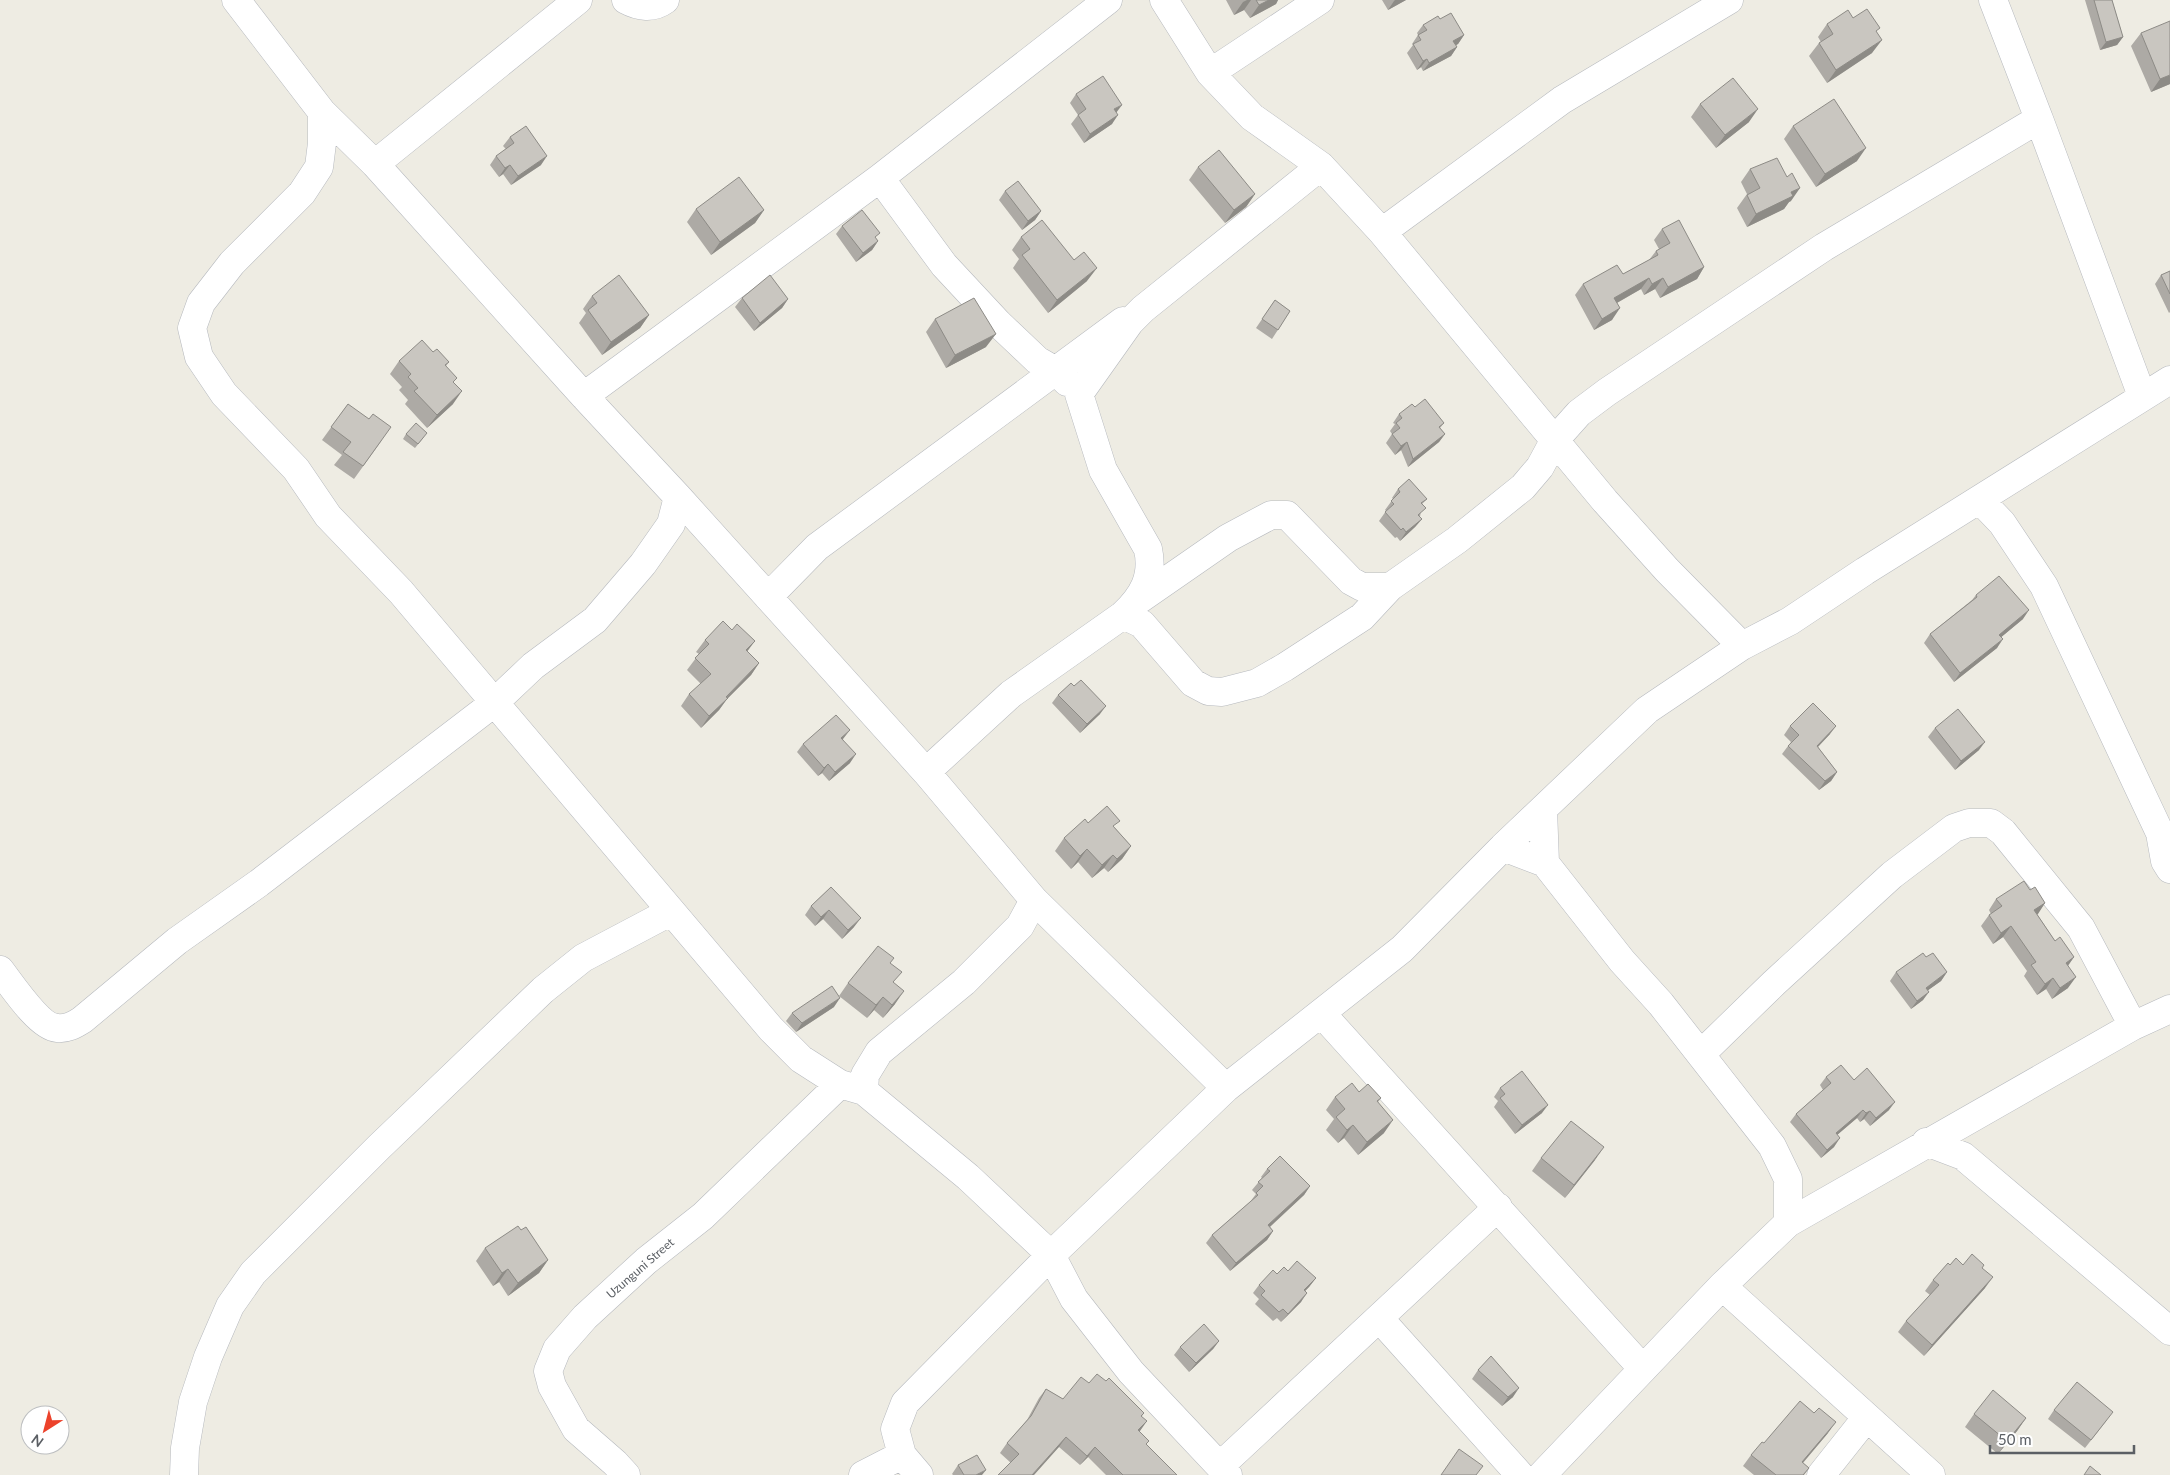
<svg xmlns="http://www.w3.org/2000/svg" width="2170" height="1475" font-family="Lato,sans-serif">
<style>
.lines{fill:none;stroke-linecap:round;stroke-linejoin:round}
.minor-casing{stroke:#b6b9be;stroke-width:29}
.minor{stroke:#fff;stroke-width:28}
.wall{fill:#adaaa5}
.shaded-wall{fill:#8d8b86}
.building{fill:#c9c6c0;stroke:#8d8b86}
.labels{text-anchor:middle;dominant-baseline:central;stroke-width:5;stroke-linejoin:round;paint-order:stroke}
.street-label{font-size:12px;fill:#5b5f64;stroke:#fff}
</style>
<rect width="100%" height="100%" fill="#eeece3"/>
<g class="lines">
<defs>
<path id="minor" d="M236 0 322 112 375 164 584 396 678 497 926 772 1034 900 1226 1088
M626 0C639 7 653 9 665 0
M1164 0 1210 73 1252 117 1321 166 1382 232 1605 501 1667 570 1742 646
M1210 73 1320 0
M322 112V143L319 167 302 193 232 263 201 303 192 328 199 357 224 394 296 469 328 516 401 592 771 1029 801 1059 840 1084 864 1091 968 1177 1051 1255 1074 1299 1131 1372 1228 1475
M2039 119 2142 396
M375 164 578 0
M880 178 944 265 998 323 1037 360 1056 371 1067 382
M1382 232 1562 100 1729 0
M584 396 880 178 1108 0
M1980 500 2002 523 2044 586 2160 833 2165 861 2170 869
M768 597 817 547 1123 321
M1140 599 1228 538 1271 515H1287L1351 581 1362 587H1390
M1123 615 1142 624 1193 683 1208 691 1222 692 1257 683 1285 667 1362 617 1390 587 1457 540 1523 487 1540 467 1554 441 1579 413 1607 392 1824 247 2039 119 1993 0
M926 772 1011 694 1123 615C1143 596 1154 577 1148 549L1103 470 1079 394 1130 322 1143 309 1321 166
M1543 809 1545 863
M1503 847 1545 863 1622 961 1661 1004 1772 1146 1788 1179V1223
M0 970C11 984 39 1027 57 1028 67 1029 74 1025 82 1020L177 941 259 883 494 703 533 666 595 620 643 564 671 524 678 497
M1322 1014 1643 1369
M1701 1054 1774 983 1892 875 1954 828 1969 823H1991L2003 832 2081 928 2133 1026
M864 1091 865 1075 879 1052 964 982 1020 926 1034 900
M1926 1142 1963 1156 2170 1331
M1722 1286 1931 1475
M1379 1318 1520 1475
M1220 1466 1498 1207
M184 1475 185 1448 193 1402 208 1357 230 1306 253 1273 379 1147 543 990 583 958 670 912
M626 1475 615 1463 576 1429 552 1386 548 1371 557 1349 585 1317 646 1261 703 1216 840 1084
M863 1475 902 1455
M919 1475 902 1455 895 1429 905 1403 1051 1255 1226 1088 1402 949 1503 847 1647 710 1742 646 1790 621 1865 571 2170 380
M1542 1475 1722 1286 1788 1223 2133 1026 2170 1009
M1821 1475 1867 1417"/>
</defs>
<use href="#minor" class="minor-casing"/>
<use href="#minor" class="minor"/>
</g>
<path class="wall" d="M1226 0H1278L1276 4 1250 18 1244 10 1234 15Z
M1382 0H1406L1388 10Z
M2085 0H2112L2123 37 2117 45 2100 50Z
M1853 18 1877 32 1872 53 1827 83 1809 56 1819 43 1821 42 1818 37 1827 24Z
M1440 19 1464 35 1458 44 1456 45 1457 47 1451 56 1423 71 1421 67 1417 70 1407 53 1413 45 1412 44 1418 35 1417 33 1423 25Z
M2141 33 2170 84 2151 92 2131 46Z
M1076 94 1116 112 1112 124 1084 143 1071 124 1078 115 1070 103Z
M1700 104 1749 122 1716 148 1691 117Z
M1793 126 1857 161 1816 187 1784 139Z
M510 137 541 165 511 185 503 174 499 177 490 165 496 156 506 149 503 146Z
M1198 167 1255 194 1246 207 1225 223 1189 180Z
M1750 169 1791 201 1789 202 1784 209 1747 227 1737 208 1747 194 1741 182Z
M1005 191 1041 211 1035 220 1022 230 999 200Z
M696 209 764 210 755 223 711 255 687 222Z
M842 226 876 239 878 241 872 250 856 262 836 234Z
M1662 229 1704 267 1697 279 1660 298 1655 289 1644 295 1641 289 1617 303 1612 320 1594 330 1575 295 1583 284 1623 274 1649 260 1656 251 1659 249 1654 240Z
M1021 237 1087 281 1048 313 1013 268 1019 259 1012 250Z
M2170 271V312L2169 313 2155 284 2161 275Z
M592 296 649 315 640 328 602 355 579 323 586 313 583 309Z
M742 298 788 299 782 308 754 331 735 307Z
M1275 300 1290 311 1272 339 1256 328Z
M935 319 986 347 946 368 926 332Z
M433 352 449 362 446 366 454 382 453 404 427 428 405 404 408 400 399 390 402 387 390 374 399 361Z
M348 404 382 440 354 479 334 465 342 455 322 440Z
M1415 407 1444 423 1440 428 1445 434 1439 442 1408 467 1401 450 1395 455 1386 443 1392 434 1390 431 1395 424 1393 423 1399 414Z
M406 434 424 437 415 448 403 439Z
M1398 489 1427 499 1422 504 1420 517 1422 519 1415 527 1400 541 1397 537 1395 538 1379 521 1386 511 1385 510 1393 499 1392 498Z
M1976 595 2023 619 2001 637 1997 648 1954 682 1924 643 1930 634 1972 600Z
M705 640 747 651 759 663 751 675 727 699 719 710 701 728 681 706 689 694 701 684 687 670 699 654 696 652Z
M1058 695 1100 714 1080 733 1052 703Z
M1790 726 1830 734 1818 747 1837 772 1831 781 1819 790 1782 754 1791 742 1784 735Z
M1935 728 1979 750 1955 770 1928 737Z
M843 739 850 763 829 781 822 773 818 776 797 752 803 744Z
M1115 828 1131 846 1122 859 1108 872 1104 868 1092 878 1078 862 1071 869 1055 851 1064 838Z
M831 887 854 927 842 939 823 919 815 926 805 915 811 906Z
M2030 890 2045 903 2037 914 2055 941 2074 957 2068 966V988L2052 999 2046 989 2037 995 2024 976 2027 971 2003 937 1993 944 1981 926 1989 915 1991 914 1989 910 1996 899Z
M1926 957 1947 972 1941 981 1928 990 1923 1000 1911 1009 1890 981 1896 972Z
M890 963 894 983 895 1004 883 1018 874 1010 867 1018 839 996 848 983Z
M834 1007 796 1032 786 1021 792 1013Z
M1826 1077 1854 1080 1889 1110 1870 1126 1864 1119 1860 1122 1857 1118 1837 1135 1834 1147 1821 1158 1790 1122 1796 1114 1823 1090 1820 1085Z
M1500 1088 1542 1113 1515 1134 1494 1107 1498 1101 1494 1097Z
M1359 1092 1381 1098 1378 1102 1384 1133 1358 1155 1344 1138 1338 1143 1326 1130 1334 1119 1326 1110 1335 1097Z
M1541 1158 1595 1160 1565 1198 1532 1171Z
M1267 1169 1310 1186 1304 1195 1270 1227 1273 1231 1267 1240 1230 1271 1206 1243 1212 1235 1250 1202 1256 1194 1252 1190 1262 1178 1261 1177Z
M521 1230 548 1260 539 1273 508 1296 499 1282 493 1286 476 1261 485 1248Z
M1950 1265H1963L1982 1268 1985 1288 1924 1356 1898 1332 1906 1321 1930 1295 1925 1291 1933 1280Z
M1288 1271 1316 1278 1309 1287 1305 1291 1301 1302 1281 1322 1277 1318 1273 1321 1255 1304 1259 1299 1253 1293 1259 1285 1277 1274Z
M1219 1341 1213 1349 1189 1372 1174 1355 1180 1347Z
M1478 1370 1513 1397 1502 1406 1472 1379Z
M1089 1383 1144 1413 1142 1416 1139 1431 1149 1441 1146 1444 1177 1475H1106L1088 1457 1080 1465 1059 1447 1011 1463 1000 1453 1007 1443 1027 1420 1039 1398 1046 1389 1063 1399Z
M2054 1410 2107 1420 2085 1448 2048 1419Z
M1974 1414 2026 1418 2017 1431 1998 1454 1965 1427Z
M1828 1433 1803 1463 1809 1468 1804 1475H1754L1743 1466 1751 1455 1764 1443Z
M958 1465 982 1475H953L952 1474Z"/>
<path class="shaded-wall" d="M1247 0H1251L1244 10 1234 15 1243 2Z
M1269 0H1278L1276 4 1250 18 1259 5Z
M1395 0H1406L1388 10 1394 1Z
M1464 35 1458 44 1447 50 1453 41Z
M2123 37 2117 45 2100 50 2106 42Z
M1882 40 1872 53 1827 83 1836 70Z
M1457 47 1451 56 1423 71 1429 63Z
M1427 59 1421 67 1417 70 1423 61Z
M2170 75V84L2151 92 2160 79Z
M1122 105 1116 113 1114 109Z
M1758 109 1749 122 1716 148 1725 135Z
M1118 115 1112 124 1084 143 1090 134Z
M1866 148 1857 161 1816 187 1825 174Z
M547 156 541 165 511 185 518 176Z
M510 165 503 174 499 177 505 168Z
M1800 188 1791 201 1789 202 1784 209 1747 227 1756 214 1791 192Z
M1255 194 1246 207 1225 223 1234 210Z
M764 210 755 223 711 255 720 242Z
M1041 211 1035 220 1022 230 1028 221Z
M878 241 872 250 856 262 863 253Z
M1704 267 1697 279 1660 298 1668 287Z
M1097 268 1087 281 1048 313 1057 300Z
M1649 278 1641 289 1606 309 1614 298Z
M1663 278 1655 289 1644 295 1652 284Z
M788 299 782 308 754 331 760 323Z
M1620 308 1612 320 1594 330 1602 319Z
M649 315 640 328 602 355 611 342Z
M996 334 986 347 946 368 955 355Z
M462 391 453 404 427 428 437 415Z
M1445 434 1439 442 1408 467 1413 459Z
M1407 442 1401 450 1395 455 1401 446Z
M1422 519 1415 527 1400 541 1406 532Z
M2029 610 2023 619 1993 644 1999 635Z
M2003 639 1997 648 1954 682 1960 673Z
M755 641 746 653V650Z
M759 663 751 675 727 699 719 710 701 728 709 716Z
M1106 706 1100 714 1080 733 1087 724Z
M1836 726 1830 734 1811 754 1817 746Z
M850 730 843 739 835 746 841 738Z
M1985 742 1979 750 1955 770 1961 761Z
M856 754 850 763 829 781 835 772Z
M828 764 822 773 818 776 824 768Z
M1837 772 1831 781 1819 790 1825 781Z
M1131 846 1122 859 1108 872 1117 859Z
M1087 849 1078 862 1071 869 1080 856Z
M1113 855 1104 868 1092 878 1102 865Z
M2045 903 2038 914 2026 921 2034 910Z
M829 910 823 919 815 926 821 917Z
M861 918 854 927 842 939 848 930Z
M2011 926 2003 937 1993 944 2001 933Z
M2074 957 2066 968V963Z
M1947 972 1941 981 1920 996 1926 988Z
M2076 977 2068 988 2052 999 2060 988Z
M2053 978 2046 989 2037 995 2045 984Z
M904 991 895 1004 883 1018 892 1005Z
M1929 992 1923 1000 1911 1009 1917 1001Z
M883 997 874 1010 867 1018 876 1005Z
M840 998 834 1007 796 1032 802 1023Z
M1895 1102 1889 1110 1870 1126 1876 1118Z
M1548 1105 1542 1113 1515 1134 1522 1125Z
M1863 1110 1857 1118 1830 1141 1836 1133Z
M1870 1111 1864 1119 1860 1122 1866 1113Z
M1393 1120 1384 1133 1358 1155 1367 1142Z
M1353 1125 1344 1138 1338 1143 1347 1130Z
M1840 1138 1834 1147 1821 1158 1827 1150Z
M1604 1147 1595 1160 1565 1198 1574 1185Z
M1310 1186 1304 1195 1262 1234 1268 1225Z
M1273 1231 1267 1240 1230 1271 1236 1263Z
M548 1260 539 1273 508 1296 518 1283Z
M508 1269 499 1282 493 1286 502 1273Z
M1993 1277 1985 1288 1924 1356 1932 1345Z
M1316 1278 1309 1287 1297 1299 1304 1290Z
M1307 1293 1301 1302 1281 1322 1288 1314Z
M1219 1341 1213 1349 1189 1372 1196 1363Z
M1519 1388 1513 1397 1502 1406 1508 1397Z
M2026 1418 2017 1431 1998 1454 2007 1441Z
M1147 1421 1140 1431 1131 1440 1138 1430Z
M1836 1422 1828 1433 1794 1473 1802 1462Z
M1066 1437 1059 1447 1034 1475H1032Z
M1095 1447 1088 1457 1080 1465 1087 1456Z
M986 1470 982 1475H976Z"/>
<path class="building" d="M1256 0H1269L1259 5Z
M2094 0H2112L2123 37 2106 42Z
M1867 9 1880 28 1876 31 1882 40 1836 70 1819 43 1833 34 1827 24 1848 10 1853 18Z
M1451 13 1464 35 1453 41 1457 47 1429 63 1427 59 1423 61 1413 44 1421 40 1418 35 1427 30 1423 25 1438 16 1440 19Z
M2170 21V75L2160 79 2141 33Z
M1103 76 1122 105 1114 109 1118 115 1090 134 1078 115 1086 109 1076 94Z
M1733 78 1758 109 1725 135 1700 104Z
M1834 99 1866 148 1825 174 1793 126Z
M526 126 547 156 518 176 510 165 505 168 496 156 514 143 510 137Z
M1219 150 1255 194 1234 210 1198 167Z
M1777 158 1787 177 1792 173 1800 188 1791 192 1793 196 1756 214 1747 195 1760 188 1750 169Z
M739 177 764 210 720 242 696 209Z
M1018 181 1041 211 1028 221 1005 191Z
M862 210 880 233 875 237 878 241 863 253 842 226Z
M1042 220 1074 260 1084 252 1097 268 1057 300 1022 255 1030 249 1021 237Z
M1679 220 1704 267 1668 287 1663 278 1652 284 1649 278 1614 298 1620 308 1602 319 1583 284 1617 265 1623 274 1658 255 1656 251 1670 243 1662 229Z
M2170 271V294L2161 275Z
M619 275 649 315 611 342 588 310 597 303 592 296Z
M770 275 788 299 760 323 742 298Z
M974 298 996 334 955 355 935 319Z
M1275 300 1290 311 1278 330 1262 319Z
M422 340 433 352 437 349 449 362 445 365 457 378 453 382 462 391 437 415 414 391 418 388 408 377 411 374 399 361Z
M1425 399 1444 423 1439 427 1445 434 1413 459 1407 442 1401 446 1392 434 1400 428 1396 423 1402 418 1399 414 1412 404 1415 407Z
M348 404 369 419 373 414 391 427 363 466 343 452 351 442 331 427Z
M416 423 427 433 418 444 406 434Z
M1409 479 1427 499 1421 503 1426 508 1418 515 1422 519 1406 532 1403 528 1401 530 1385 512 1394 504 1391 501 1400 492 1398 489Z
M1999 576 2029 610 1999 635 2003 639 1960 673 1930 634 1977 597 1976 595Z
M723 621 732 630 737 624 755 641 746 650 759 663 726 697 728 698 709 716 689 694 711 674 695 658 709 644 705 640Z
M1081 680 1106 706 1087 724 1058 695 1071 683 1074 686Z
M1813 703 1836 726 1817 746 1837 772 1825 781 1788 746 1799 735 1790 726Z
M1958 709 1985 742 1961 761 1935 728Z
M836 715 850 730 841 738 856 754 835 772 828 764 824 768 803 744Z
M1107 806 1120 821 1113 826 1131 846 1117 859 1113 855 1102 865 1087 849 1080 856 1064 838 1085 819 1088 823Z
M2024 881 2030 890 2035 887 2045 903 2034 910 2055 941 2060 937 2074 957 2066 963 2076 977 2060 988 2053 978 2045 984 2031 965 2036 962 2011 926 2001 933 1989 915 2002 906 1996 899Z
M831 887 861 918 848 930 829 910 821 917 811 906Z
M878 946 894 958 890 963 902 972 893 982 904 991 892 1005 883 997 876 1005 848 983Z
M1923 953 1926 957 1933 953 1947 972 1926 988 1929 992 1917 1001 1896 972Z
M832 986 840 998 802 1023 792 1013Z
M1841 1065 1854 1080 1867 1068 1895 1102 1876 1118 1870 1111 1866 1113 1863 1110 1836 1133 1840 1138 1827 1150 1796 1114 1831 1083 1826 1077Z
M1522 1071 1548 1105 1522 1125 1500 1098 1505 1094 1500 1088Z
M1352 1083 1359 1092 1368 1084 1381 1098 1377 1101 1393 1120 1367 1142 1353 1125 1347 1130 1336 1117 1345 1109 1335 1097Z
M1571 1121 1604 1147 1574 1185 1541 1158Z
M1280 1156 1310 1186 1268 1225 1273 1231 1236 1263 1212 1235 1258 1195 1256 1193 1263 1186 1258 1182 1270 1171 1267 1169Z
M518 1226 521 1230 526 1227 548 1260 518 1283 508 1269 502 1273 485 1248Z
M1972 1254 1984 1265 1982 1268 1993 1277 1932 1345 1906 1321 1939 1285 1933 1280 1948 1263 1950 1265 1956 1258 1963 1265Z
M1297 1261 1316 1278 1304 1290 1307 1293 1288 1314 1283 1309 1279 1312 1261 1295 1265 1291 1259 1285 1273 1270 1277 1274 1284 1267 1288 1271Z
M1204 1324 1219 1341 1196 1363 1180 1347Z
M1491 1356 1519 1388 1508 1397 1478 1370Z
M1097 1374 1106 1381 1109 1378 1144 1413 1141 1416 1147 1421 1138 1430 1149 1441 1146 1444 1177 1475H1123L1095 1447 1087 1456 1066 1437 1032 1475H998L1019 1454 1007 1443 1031 1416 1046 1389 1063 1399 1081 1377 1089 1383Z
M2077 1382 2113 1412 2091 1440 2054 1410Z
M1993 1390 2026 1418 2007 1441 1974 1414Z
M1800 1401 1814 1413 1819 1408 1836 1422 1802 1462 1809 1468 1803 1475H1776L1751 1455 1762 1442 1764 1443Z
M1459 1449 1483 1466 1476 1475H1441Z
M977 1455 986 1470 976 1475H964L958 1465Z
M2090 1466 2101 1475H2084Z"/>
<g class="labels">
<g class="street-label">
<text transform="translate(640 1268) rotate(-41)">Uzunguni Street</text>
</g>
</g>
<g transform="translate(45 1430) rotate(216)"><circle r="24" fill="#ffffff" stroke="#bdbfc1"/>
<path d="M0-4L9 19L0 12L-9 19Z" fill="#ec422b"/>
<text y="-8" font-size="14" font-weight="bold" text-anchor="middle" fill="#5b5f64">N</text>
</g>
<path d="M1990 1445v8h144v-8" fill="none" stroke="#5b5f64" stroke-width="2.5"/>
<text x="1998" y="1445" font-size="15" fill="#5b5f64" stroke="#ffffff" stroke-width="4" paint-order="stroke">50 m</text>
</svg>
